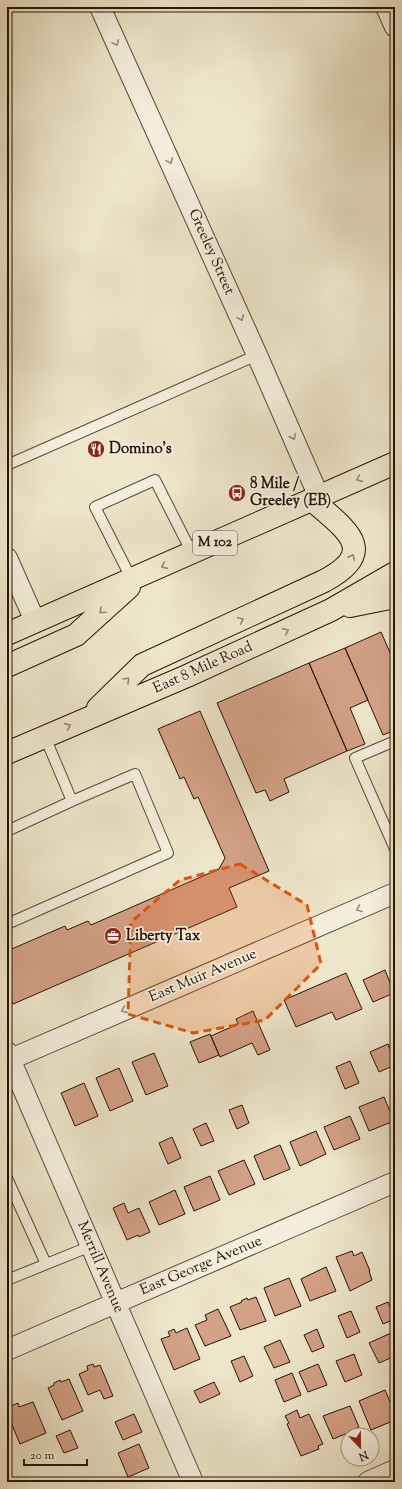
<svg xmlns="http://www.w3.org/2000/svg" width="402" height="1489" font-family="'Sorts Mill Goudy',serif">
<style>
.building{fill:#d3a186;stroke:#291206}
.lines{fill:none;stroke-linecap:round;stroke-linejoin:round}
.lane-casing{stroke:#5a4737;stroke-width:12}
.street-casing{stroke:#5a4737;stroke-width:22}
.highway-casing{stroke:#291206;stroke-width:24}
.lane{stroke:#f4efdd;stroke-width:10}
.street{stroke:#f4efdd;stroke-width:20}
.highway{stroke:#eee6cb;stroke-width:22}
.oneway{stroke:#998c7c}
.oneway2{stroke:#958772}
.marked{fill:#de550c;fill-opacity:0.2;stroke:#de550c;stroke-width:3;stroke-dasharray:8 5;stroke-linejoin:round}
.labels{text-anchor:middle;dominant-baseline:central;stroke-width:3.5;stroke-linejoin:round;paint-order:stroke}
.shield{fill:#f4efdd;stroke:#665446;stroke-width:1}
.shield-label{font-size:14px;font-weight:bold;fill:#291206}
.street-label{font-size:15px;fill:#291206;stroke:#f4efdd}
.poi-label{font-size:15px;font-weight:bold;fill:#291206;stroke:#f4efdd;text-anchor:start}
</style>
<rect width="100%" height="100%" fill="#eee6cb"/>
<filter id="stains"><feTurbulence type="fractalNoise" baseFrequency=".005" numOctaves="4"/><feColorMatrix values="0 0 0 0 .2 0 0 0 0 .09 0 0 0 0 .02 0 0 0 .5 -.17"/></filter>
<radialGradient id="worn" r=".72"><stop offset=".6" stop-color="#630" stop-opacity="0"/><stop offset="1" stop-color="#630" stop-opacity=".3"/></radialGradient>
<path class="building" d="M381 632 395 664V730L383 735 345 648Z
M345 648 368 700 350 708 365 744 347 751 309 663Z
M309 663 347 751 284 779 289 792 270 801 265 790 256 793 217 703Z
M200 711 269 871 229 888 237 907 13 1004 7 991V951L65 926 67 930 88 921 91 925 219 869 225 858 198 797 194 799 184 777 180 779 158 729Z
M385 970 394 993 373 1002 363 980Z
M346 973 362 1009 336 1020 332 1012 296 1027 284 1000Z
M253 1011 270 1050 258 1055 252 1043 220 1057 211 1036 238 1024 236 1019Z
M210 1034 219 1055 199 1063 190 1042Z
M388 1044 395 1061V1065L379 1072 370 1052Z
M154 1053 168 1086 146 1095 132 1062Z
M350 1061 359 1083 345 1089 336 1067Z
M119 1068 133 1101 110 1111 96 1078Z
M84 1083 98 1116 75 1126 61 1093Z
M384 1097 394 1121 369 1131 359 1107Z
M242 1105 249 1123 237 1129 229 1110Z
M350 1116 360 1139 334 1150 324 1127Z
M206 1123 214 1141 201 1146 193 1129Z
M316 1131 326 1154 300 1166 290 1142Z
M172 1137 181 1158 168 1164 159 1143Z
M280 1145 290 1169 264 1180 254 1156Z
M244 1160 255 1184 229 1195 218 1171Z
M210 1176 220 1200 194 1211 184 1187Z
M175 1190 185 1214 159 1225 149 1202Z
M124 1203 128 1213 139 1208 150 1232 139 1237 138 1235 127 1240 113 1208Z
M352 1251 354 1256 362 1252 370 1271H369L372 1280 350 1291 336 1257Z
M326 1267 336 1291 310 1301 301 1279Z
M289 1278 301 1306 275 1316 264 1288Z
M256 1297 266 1321 240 1330 230 1307 242 1302 241 1301 247 1298 248 1300Z
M388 1302 395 1319 383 1324 376 1307Z
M218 1309 231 1336 205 1346 195 1325 207 1320 205 1315Z
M351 1311 360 1332 347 1338 338 1316Z
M187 1328 200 1359 174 1370 161 1339 170 1336 168 1332 174 1329 176 1333Z
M317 1329 324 1347 312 1352 304 1335Z
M391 1333 395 1342V1356L379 1363 369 1343Z
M280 1340 290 1362 274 1368 264 1347Z
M354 1354 362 1375 345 1382 336 1361Z
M244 1356 253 1376 240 1382 231 1361Z
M93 1364 94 1367 100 1365 113 1396 104 1399 100 1390 88 1395 79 1374 88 1370 87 1366Z
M318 1364 327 1385 308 1392 299 1372Z
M292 1373 301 1395 284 1402 275 1380Z
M69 1379 83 1411 62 1420 48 1388 54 1385V1383L60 1380 61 1382Z
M214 1382 220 1394 200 1403 194 1391Z
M385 1390 395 1413V1420L371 1430 359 1401Z
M33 1402 46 1433 20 1444 7 1413V1408L18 1403 19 1407Z
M350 1406 359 1427 348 1432V1433L333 1439 323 1416Z
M297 1410 300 1418 309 1414 323 1444 318 1446 319 1449 301 1456 287 1424 289 1423 285 1416Z
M134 1414 142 1432 123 1440 115 1422Z
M70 1430 78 1448 64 1453 56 1436Z
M139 1444 149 1468 128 1477 118 1453Z"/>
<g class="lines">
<defs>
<path id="lane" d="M7 465 257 355
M132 580 95 507 155 480 192 553
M395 741 355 758 395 849
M7 831 72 801
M7 924 168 853 135 774 72 801 45 737
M7 1178 46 1264
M7 1280 91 1246"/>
<path id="street" d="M100 7 257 355 319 497
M386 7 395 27
M7 558 35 621
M7 1052 193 1482
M11 1059 395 893
M7 1350 395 1182
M368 1482 395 1470"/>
<path id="highway" d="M350 606 395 597
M7 634 395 463
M7 666 76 635 129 587
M98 708 142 665 324 581C381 551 345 529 312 500
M7 753 187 676 331 610 395 573"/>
</defs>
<use href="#lane" class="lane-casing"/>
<use href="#street" class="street-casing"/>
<use href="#highway" class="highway-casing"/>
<use href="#lane" class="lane"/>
<use href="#street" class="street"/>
<use href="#highway" class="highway"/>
</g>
<defs><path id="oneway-chevron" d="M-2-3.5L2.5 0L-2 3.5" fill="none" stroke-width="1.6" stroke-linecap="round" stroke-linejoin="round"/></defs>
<g class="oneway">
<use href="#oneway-chevron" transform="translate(116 43) rotate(66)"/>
<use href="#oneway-chevron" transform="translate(170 161) rotate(66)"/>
<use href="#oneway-chevron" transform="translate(241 318) rotate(66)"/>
<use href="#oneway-chevron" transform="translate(293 437) rotate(67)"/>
<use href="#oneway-chevron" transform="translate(359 909) rotate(157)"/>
<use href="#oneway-chevron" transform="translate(124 1010) rotate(157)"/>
</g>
<g class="oneway2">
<use href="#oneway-chevron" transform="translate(359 479) rotate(156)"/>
<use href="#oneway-chevron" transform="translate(352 557) rotate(-65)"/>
<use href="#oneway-chevron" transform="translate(164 566) rotate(156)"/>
<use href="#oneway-chevron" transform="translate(102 611) rotate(137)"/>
<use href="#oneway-chevron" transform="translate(241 620) rotate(-25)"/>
<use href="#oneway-chevron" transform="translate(286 631) rotate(-25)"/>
<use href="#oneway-chevron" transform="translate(127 680) rotate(-44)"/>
<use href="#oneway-chevron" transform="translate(68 726) rotate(-24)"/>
</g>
<path class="marked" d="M240 864 307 905 321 964 265 1020 193 1033 128 1014 131 922 180 880Z"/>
<defs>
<symbol id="restaurant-disc" viewBox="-11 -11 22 22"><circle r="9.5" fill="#8f2418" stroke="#f4efdd"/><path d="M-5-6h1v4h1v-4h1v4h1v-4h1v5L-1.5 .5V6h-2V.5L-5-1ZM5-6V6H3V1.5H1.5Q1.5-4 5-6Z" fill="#fff"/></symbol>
<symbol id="bus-disc" viewBox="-11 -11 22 22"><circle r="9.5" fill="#8f2418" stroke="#f4efdd"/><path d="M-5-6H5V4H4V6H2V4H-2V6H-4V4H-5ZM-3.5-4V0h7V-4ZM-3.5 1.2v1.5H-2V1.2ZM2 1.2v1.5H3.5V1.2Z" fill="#fff"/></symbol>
<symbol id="office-disc" viewBox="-11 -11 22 22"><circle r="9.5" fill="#8f2418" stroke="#f4efdd"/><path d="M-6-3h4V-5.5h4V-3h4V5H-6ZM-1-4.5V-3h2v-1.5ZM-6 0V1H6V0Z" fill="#fff"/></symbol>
</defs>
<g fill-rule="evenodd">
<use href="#restaurant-disc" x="86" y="439" width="20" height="20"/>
<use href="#bus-disc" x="227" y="483" width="20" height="20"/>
<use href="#office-disc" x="103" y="926" width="20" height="20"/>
</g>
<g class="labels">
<rect class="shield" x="193" y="531" width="44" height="24" rx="3"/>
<g class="shield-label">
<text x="215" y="543">M 102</text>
</g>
<g class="street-label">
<text transform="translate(211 252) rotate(66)">Greeley Street</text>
<text transform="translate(203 668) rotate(-24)">East 8 Mile Road</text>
<text transform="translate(203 976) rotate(-23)">East Muir Avenue</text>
<text transform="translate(201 1266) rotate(-23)">East George Avenue</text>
<text transform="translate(100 1267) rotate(67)">Merrill Avenue</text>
</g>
<g class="poi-label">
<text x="109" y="449">Domino's</text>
<text x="250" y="484">8 Mile /<tspan x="250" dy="17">Greeley (EB)</tspan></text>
<text x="126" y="936">Liberty Tax</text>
</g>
</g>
<rect width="402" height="1489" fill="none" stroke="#eee6cb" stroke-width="24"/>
<rect x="8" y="8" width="386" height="1473" fill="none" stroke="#291206" stroke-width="2"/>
<rect x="12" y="12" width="378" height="1465" fill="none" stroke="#291206"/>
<g transform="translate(360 1447) rotate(158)"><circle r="19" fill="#f4efdd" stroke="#a39787"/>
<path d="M0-3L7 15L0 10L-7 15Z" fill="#8f2418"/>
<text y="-6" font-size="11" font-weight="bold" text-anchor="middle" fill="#291206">N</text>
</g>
<path d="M24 1459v6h63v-6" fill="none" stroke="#291206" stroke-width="2"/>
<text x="30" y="1459" font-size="12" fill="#291206" stroke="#f4efdd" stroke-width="3" paint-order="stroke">20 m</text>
<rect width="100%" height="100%" filter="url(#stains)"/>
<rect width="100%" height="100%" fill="url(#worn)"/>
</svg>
